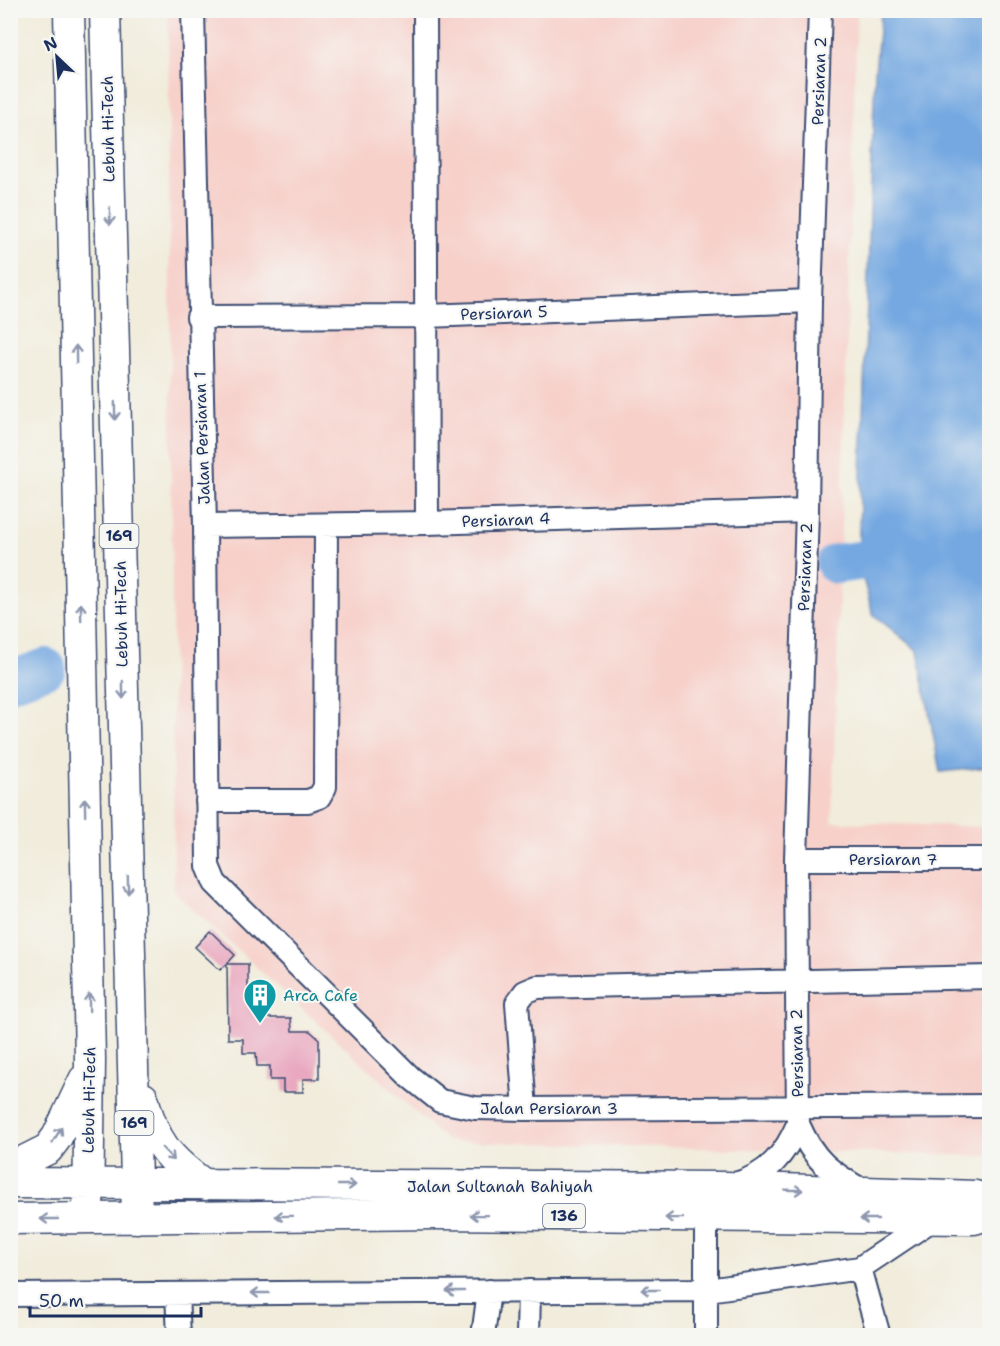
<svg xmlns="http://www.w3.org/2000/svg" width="1000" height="1346" font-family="'Shantell Sans',sans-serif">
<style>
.built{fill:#f7d0ca}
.water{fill:#74a8e1;stroke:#486ca0;stroke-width:1.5}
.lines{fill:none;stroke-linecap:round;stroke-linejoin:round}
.river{stroke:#74a8e1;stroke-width:40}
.building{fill:#e9a8c0}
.minor-casing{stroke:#3b4b71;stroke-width:26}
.major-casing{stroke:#3b4b71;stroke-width:33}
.minor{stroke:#fff;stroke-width:22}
.major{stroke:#fff;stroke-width:30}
.oneway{stroke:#8d97ae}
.labels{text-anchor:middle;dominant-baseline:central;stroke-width:4.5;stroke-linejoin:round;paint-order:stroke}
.shield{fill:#f6f6f2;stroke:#5d6b8a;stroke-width:1.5}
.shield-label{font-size:15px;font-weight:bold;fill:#1b2f5e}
.street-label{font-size:16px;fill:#1b2f5e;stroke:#f6f6f2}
.culture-label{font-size:16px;fill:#0d838f;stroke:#f6f6f2;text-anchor:start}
</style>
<rect width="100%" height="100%" fill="#f6f6f2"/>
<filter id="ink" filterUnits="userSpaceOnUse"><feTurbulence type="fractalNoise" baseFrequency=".0167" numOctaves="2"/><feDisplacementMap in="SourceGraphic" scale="12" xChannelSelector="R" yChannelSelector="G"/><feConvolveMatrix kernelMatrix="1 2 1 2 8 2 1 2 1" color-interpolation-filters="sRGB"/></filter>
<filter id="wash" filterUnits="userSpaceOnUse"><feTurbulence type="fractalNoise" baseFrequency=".008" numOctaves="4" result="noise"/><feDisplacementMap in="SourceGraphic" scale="24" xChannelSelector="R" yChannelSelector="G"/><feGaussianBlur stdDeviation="1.35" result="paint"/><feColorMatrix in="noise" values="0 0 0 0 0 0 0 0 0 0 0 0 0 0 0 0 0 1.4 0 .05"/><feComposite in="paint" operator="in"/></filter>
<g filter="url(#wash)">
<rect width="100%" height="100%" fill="#f1ecdb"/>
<path class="built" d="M168 11H857L832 822 989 827V1156L447 1141 174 892Z"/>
<path class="water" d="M881 11H989V767L940 772 918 651 873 614 858 561 875 72Z"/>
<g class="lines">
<path class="river" d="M836 564 912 554
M10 681 46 668"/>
</g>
<g id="blocks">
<path class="building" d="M210 931 235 955 227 964H248V991H262V1018H291L292 1031H310L319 1039V1079H303V1092H283V1080H270V1066H257L256 1053H243V1039H228L227 964 220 970 195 947Z"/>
</g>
</g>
<g filter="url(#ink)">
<use href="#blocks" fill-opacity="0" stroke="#3b4b71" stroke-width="1.5"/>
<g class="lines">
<defs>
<path id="minor" d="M193 10 205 526 208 866 215 883 410 1077 440 1101 475 1108 525 1109 990 1106
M425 10 427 523
M820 10 810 301 807 511 796 859 798 1124C814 1161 829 1171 863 1191
M198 317 427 316 810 301
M205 526 427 523 807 511
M207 801H308L319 797 325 787 326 525
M796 859H990
M525 1109 517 1003 525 992 537 987 990 977
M736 1184C768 1174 785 1155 798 1124
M860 1268 933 1219
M177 1294 179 1336
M10 1295 708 1290 860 1268 879 1336
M483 1336 489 1291
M528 1336 529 1291
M706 1336V1218"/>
<path id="major" d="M69 10 90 1060 88 1218
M105 10 137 1218
M143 1098C154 1141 168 1159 205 1185
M10 1168 48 1149 57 1137 84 1080
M10 1183 726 1187 975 1196 990 1201
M10 1219 436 1214 974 1219 990 1214"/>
</defs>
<use href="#minor" class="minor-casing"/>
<use href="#major" class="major-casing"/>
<use href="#minor" class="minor"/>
<use href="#major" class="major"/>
</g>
<defs><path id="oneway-shaft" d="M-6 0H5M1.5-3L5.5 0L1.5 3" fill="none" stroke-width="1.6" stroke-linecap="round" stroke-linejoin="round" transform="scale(1.5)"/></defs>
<g class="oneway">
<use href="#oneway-shaft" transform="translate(110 216) rotate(89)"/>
<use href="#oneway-shaft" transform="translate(76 354) rotate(-91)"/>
<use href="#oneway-shaft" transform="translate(115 411) rotate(89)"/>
<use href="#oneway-shaft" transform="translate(81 612) rotate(-91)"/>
<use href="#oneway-shaft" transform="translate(123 690) rotate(89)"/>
<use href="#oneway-shaft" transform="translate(85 807) rotate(-91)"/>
<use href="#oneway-shaft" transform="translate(128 885) rotate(89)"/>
<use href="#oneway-shaft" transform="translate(89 1002) rotate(-91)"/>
<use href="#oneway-shaft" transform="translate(57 1135) rotate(-58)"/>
<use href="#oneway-shaft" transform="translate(168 1154) rotate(46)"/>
<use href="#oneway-shaft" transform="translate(347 1185)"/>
<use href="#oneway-shaft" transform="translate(794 1190) rotate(2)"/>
<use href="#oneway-shaft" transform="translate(479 1215) rotate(-179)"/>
<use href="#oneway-shaft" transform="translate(284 1216) rotate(179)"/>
<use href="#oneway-shaft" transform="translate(674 1218) rotate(-179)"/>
<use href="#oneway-shaft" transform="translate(49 1219) rotate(180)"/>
<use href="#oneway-shaft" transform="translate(869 1219) rotate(-180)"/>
<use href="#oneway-shaft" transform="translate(650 1290) rotate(180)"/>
<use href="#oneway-shaft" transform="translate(455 1291) rotate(180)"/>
<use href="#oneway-shaft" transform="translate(260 1293) rotate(180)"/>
</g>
</g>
<defs>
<symbol id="building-pin" viewBox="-11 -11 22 30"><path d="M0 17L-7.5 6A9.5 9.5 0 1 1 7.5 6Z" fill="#0f9aa8" stroke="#f6f6f2"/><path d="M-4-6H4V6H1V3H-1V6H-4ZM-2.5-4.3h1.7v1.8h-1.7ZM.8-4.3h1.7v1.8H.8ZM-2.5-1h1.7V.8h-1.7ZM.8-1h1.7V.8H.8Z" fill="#fff"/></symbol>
</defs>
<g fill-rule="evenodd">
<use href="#building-pin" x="241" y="976" width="38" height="52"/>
</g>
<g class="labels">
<g class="shield">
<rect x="99.5" y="524" width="39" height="24" rx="4.5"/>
<rect x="114.5" y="1111" width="39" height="24" rx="4.5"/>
<rect x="543" y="1204" width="42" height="24" rx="4.5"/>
</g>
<g class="shield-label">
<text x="119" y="536">169</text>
<text x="134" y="1123">169</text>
<text x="564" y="1216">136</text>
</g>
<g class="street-label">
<text transform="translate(819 81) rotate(-88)">Persiaran 2</text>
<text transform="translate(108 129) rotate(-91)">Lebuh Hi-Tech</text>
<text transform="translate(504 313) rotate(-2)">Persiaran 5</text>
<text transform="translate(202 438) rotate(-92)">Jalan Persiaran 1</text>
<text transform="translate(506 520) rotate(-2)">Persiaran 4</text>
<text transform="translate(805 567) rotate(-88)">Persiaran 2</text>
<text transform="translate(121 614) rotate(-91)">Lebuh Hi-Tech</text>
<text x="893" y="859">Persiaran 7</text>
<text transform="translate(797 1053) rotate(-91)">Persiaran 2</text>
<text transform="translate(89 1100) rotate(-89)">Lebuh Hi-Tech</text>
<text x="549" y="1108">Jalan Persiaran 3</text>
<text x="500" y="1186">Jalan Sultanah Bahiyah</text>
</g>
<g class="culture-label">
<text x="283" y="995">Arca Cafe</text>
</g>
</g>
<rect width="1000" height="1346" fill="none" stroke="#f6f6f2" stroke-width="36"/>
<g transform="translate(57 57) rotate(334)" stroke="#f6f6f2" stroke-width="4.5" paint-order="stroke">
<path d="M0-4.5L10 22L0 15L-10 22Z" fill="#1b2f5e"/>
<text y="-9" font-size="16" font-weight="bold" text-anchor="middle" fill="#1b2f5e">N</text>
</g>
<path d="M30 1307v9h171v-9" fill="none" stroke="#1b2f5e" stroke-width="3"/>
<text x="39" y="1307" font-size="18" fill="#1b2f5e" stroke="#f6f6f2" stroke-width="4.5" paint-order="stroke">50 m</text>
</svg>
